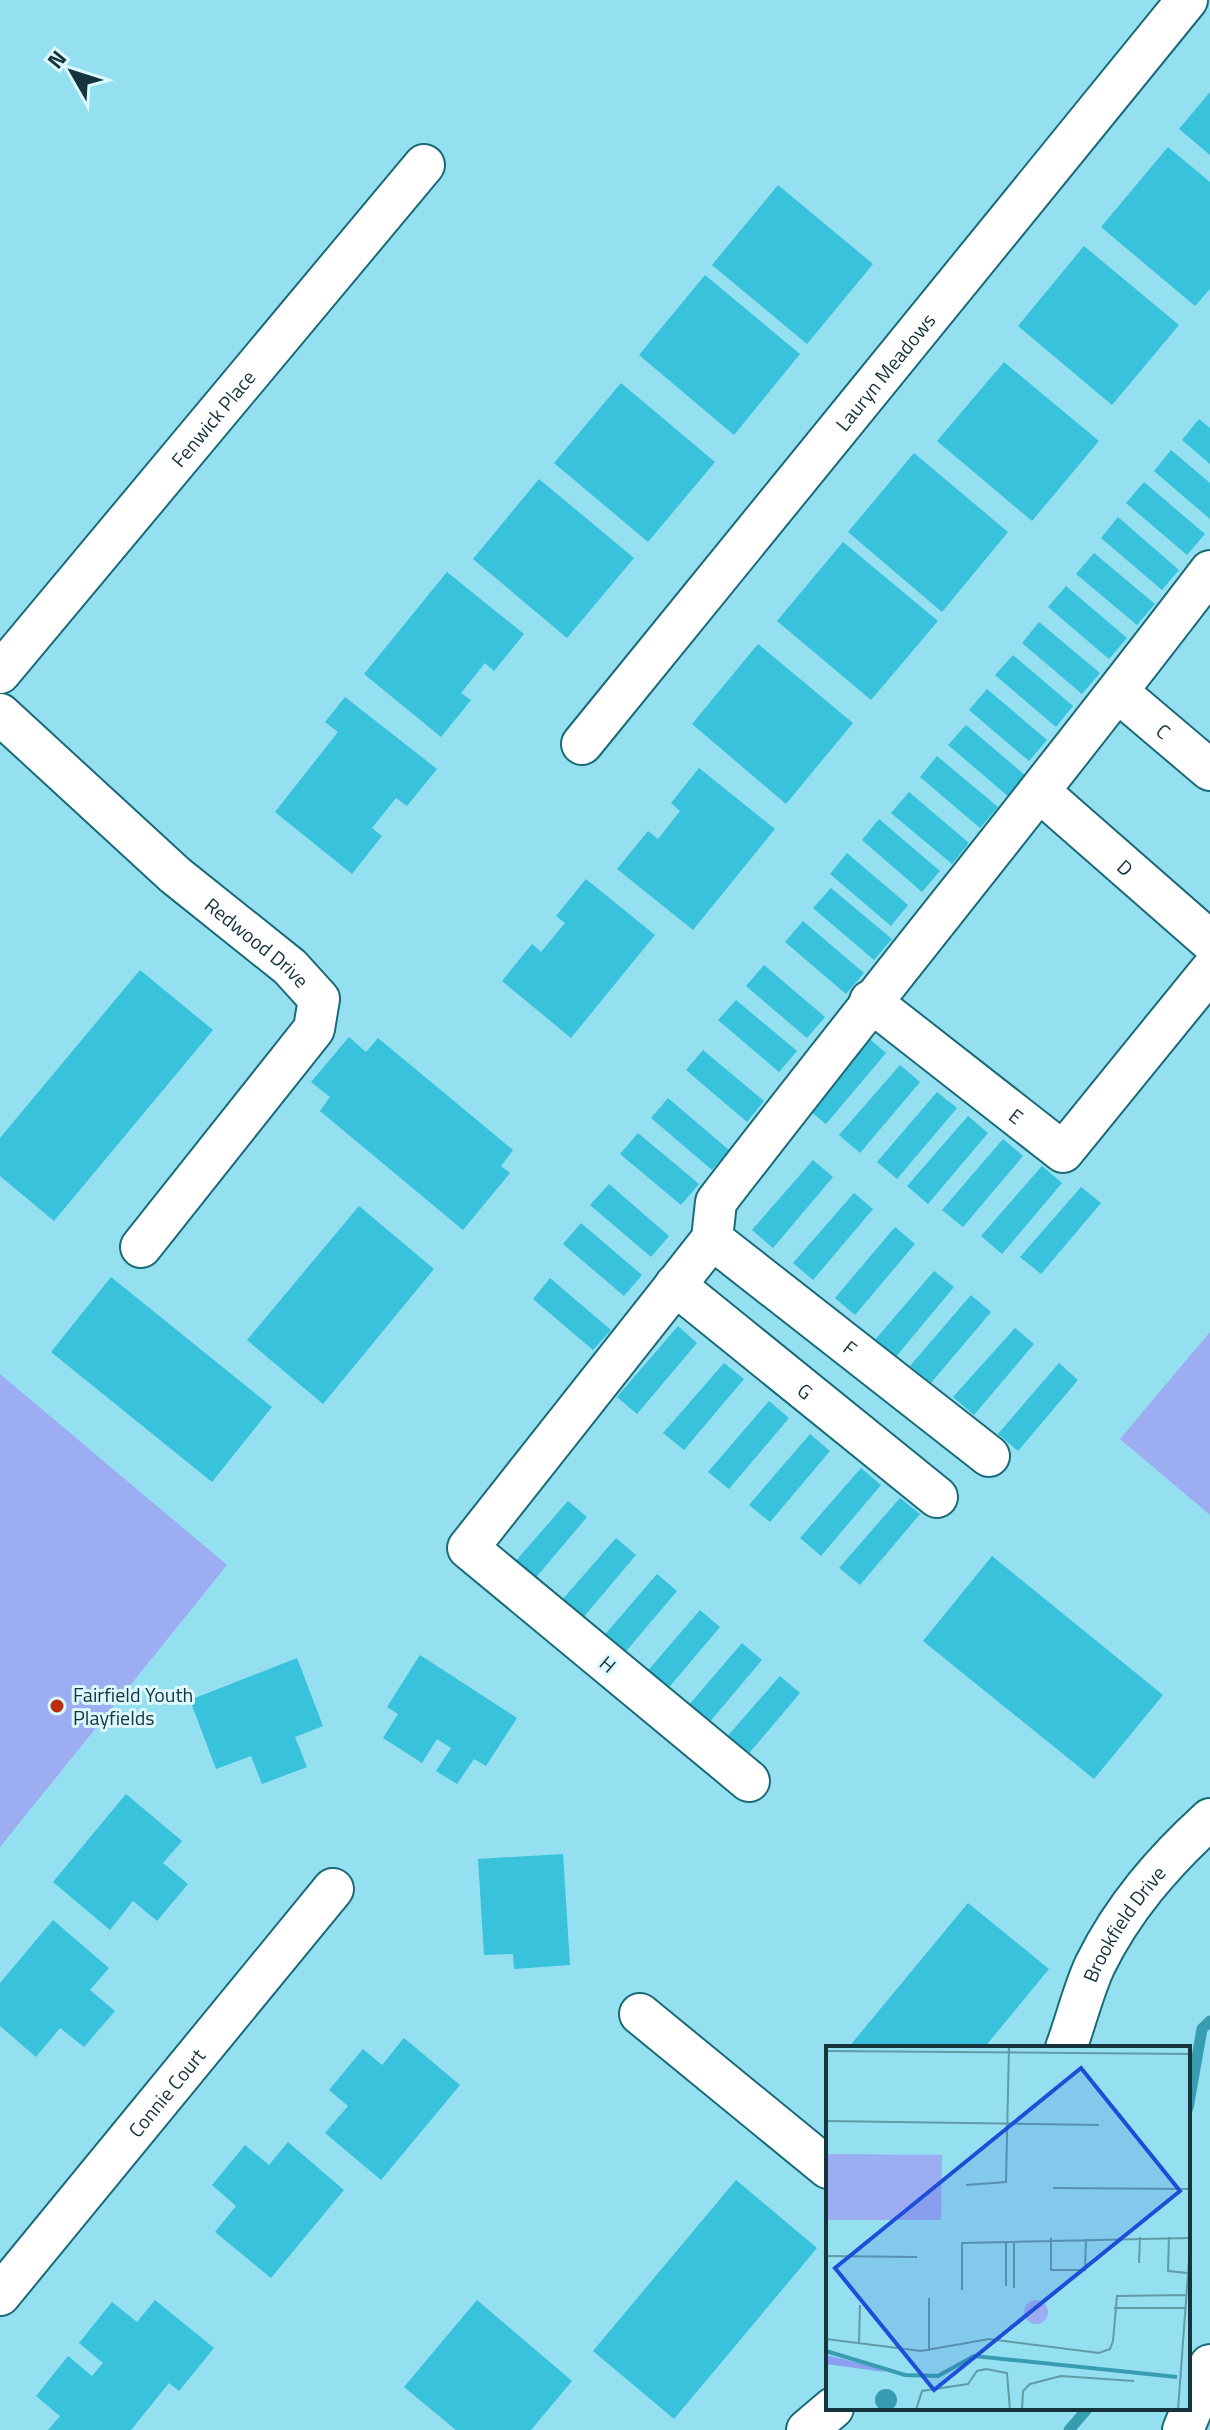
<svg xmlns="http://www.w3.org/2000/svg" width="1210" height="2430" font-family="'Titillium Web',sans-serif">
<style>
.green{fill:#9cadf2}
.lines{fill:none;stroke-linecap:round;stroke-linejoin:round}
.stream{stroke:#399db1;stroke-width:11}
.building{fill:#38c2db}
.minor-casing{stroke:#1a6b7a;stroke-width:44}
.minor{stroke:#fff;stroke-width:40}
.poi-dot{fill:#b92e10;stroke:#dcf8ff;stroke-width:3}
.labels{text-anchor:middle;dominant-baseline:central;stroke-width:6;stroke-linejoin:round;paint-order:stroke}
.street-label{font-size:20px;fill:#15343b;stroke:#dcf8ff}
.poi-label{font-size:20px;fill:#15343b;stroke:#dcf8ff;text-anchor:start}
.inset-river{fill:none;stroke:#399db1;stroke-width:4}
.inset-road{fill:none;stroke:#619ba8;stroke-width:2}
.view{fill:#1d4ed8;fill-opacity:0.15;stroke:#1d4ed8;stroke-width:4}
.inset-edge{fill:none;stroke:#15343b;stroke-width:4}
</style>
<rect width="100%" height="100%" fill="#94dff0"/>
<path class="green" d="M1210 1332V1515L1120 1439Z
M0 1374 227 1565 0 1847Z"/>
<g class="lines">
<path class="stream" d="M1188 2108 1202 2029 1210 2021
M1069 2430 1088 2408"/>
</g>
<path class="building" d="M1210 92V155L1179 129Z
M1168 147 1210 182V289L1195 306 1101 227Z
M778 185 873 264 807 344 712 265Z
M1084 246 1179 325 1112 405 1018 326Z
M705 275 800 354 734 435 639 355Z
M1004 362 1099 441 1032 521 937 441Z
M621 383 715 462 648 542 554 463Z
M1199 419 1210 428V464L1182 440Z
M1171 450 1210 483V519L1154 471Z
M914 453 1008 532 942 612 848 532Z
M539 479 634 558 567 638 473 559Z
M1144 482 1205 534 1187 555 1126 503Z
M1118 517 1179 570 1162 590 1101 538Z
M843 542 938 621 871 700 777 621Z
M1094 553 1155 604 1137 625 1076 574Z
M447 572 524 634 494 671 485 663 461 693 471 700 441 737 364 674Z
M1066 586 1127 638 1109 659 1048 607Z
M1039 622 1100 673 1082 694 1022 643Z
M758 644 853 723 786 804 692 724Z
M1013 655 1073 706 1056 727 995 675Z
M987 689 1047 740 1029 761 969 710Z
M345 697 437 769 407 806 396 798 372 828 382 836 352 874 275 812 338 732 325 722Z
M966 725 1026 776 1009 797 948 745Z
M937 756 998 807 980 828 920 777Z
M699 768 775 829 693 930 617 869 648 831 658 839 680 811 671 803Z
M909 792 969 843 952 864 891 813Z
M879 819 940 871 922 892 862 840Z
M847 853 908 905 891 926 830 874Z
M586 879 655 935 571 1038 502 981 532 944 541 952 565 923 556 916Z
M831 888 892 939 874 960 813 908Z
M803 921 864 973 846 994 785 942Z
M764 965 825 1017 807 1038 746 986Z
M140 970 213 1030 54 1221 0 1176V1138Z
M736 1000 797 1051 779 1072 718 1020Z
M866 1036 886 1053 826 1124 805 1107Z
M349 1037 366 1052 378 1038 513 1150 501 1166 510 1173 463 1230 320 1111 330 1097 311 1082Z
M703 1050 764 1101 747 1122 686 1070Z
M900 1065 920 1082 860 1153 839 1135Z
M937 1092 957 1108 897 1179 877 1162Z
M668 1098 729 1150 712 1170 651 1118Z
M968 1116 988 1133 928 1204 907 1186Z
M638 1133 699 1184 681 1205 620 1154Z
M1003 1139 1023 1156 963 1227 942 1210Z
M813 1160 833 1177 773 1248 752 1230Z
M1042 1166 1062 1183 1002 1254 981 1236Z
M609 1184 669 1236 651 1257 590 1205Z
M1081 1187 1101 1203 1041 1274 1020 1257Z
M854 1193 873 1209 813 1280 793 1263Z
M359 1206 434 1269 323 1404 247 1340Z
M581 1223 642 1275 624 1296 563 1244Z
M895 1227 915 1244 855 1315 835 1298Z
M934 1271 954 1287 894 1359 874 1341Z
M111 1277 272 1407 212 1482 51 1352Z
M550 1278 611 1330 593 1350 533 1299Z
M971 1295 991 1312 931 1383 910 1366Z
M678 1326 697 1343 637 1414 617 1397Z
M1015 1328 1034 1344 974 1415 953 1397Z
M724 1363 744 1379 684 1450 663 1433Z
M1059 1363 1078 1380 1018 1451 998 1434Z
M769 1401 789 1418 729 1489 708 1472Z
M810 1434 830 1451 770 1522 749 1505Z
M861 1468 881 1485 821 1556 800 1538Z
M900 1498 920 1514 860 1585 839 1568Z
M568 1501 587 1517 527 1588 507 1571Z
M616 1538 636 1555 576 1626 555 1608Z
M992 1556 1163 1695 1094 1779 923 1641Z
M657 1574 677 1591 617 1662 596 1645Z
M700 1610 720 1627 660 1698 639 1681Z
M742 1643 762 1660 702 1731 682 1713Z
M420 1655 517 1718 486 1766 474 1759 457 1784 436 1771 451 1748 437 1739 422 1763 383 1738 398 1714 387 1707Z
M297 1658 323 1726 295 1737 307 1767 262 1784 251 1756 216 1769 190 1700Z
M780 1676 800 1693 740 1764 719 1746Z
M126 1794 182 1841 163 1863 188 1884 157 1921 133 1901 110 1930 53 1882Z
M563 1854 570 1965 514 1969 513 1954 484 1955 478 1859Z
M968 1903 1049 1969 984 2048H848Z
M53 1920 109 1968 90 1990 115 2011 84 2047 60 2028 36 2057 0 2026V1983Z
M404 2038 460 2085 381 2180 325 2133 348 2106 329 2090 363 2049 382 2065Z
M288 2142 344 2190 271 2278 215 2232 236 2206 212 2185 245 2145 269 2165Z
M736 2180 817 2248 674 2419 593 2351Z
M155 2300 214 2348 179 2391 169 2383 131 2430H48L60 2416 36 2396 68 2356 92 2376 103 2363 79 2343 112 2302 137 2322Z
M477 2300 572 2381 531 2430H456L404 2387Z"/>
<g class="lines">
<defs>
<g id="minor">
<path id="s1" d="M0 673 424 165"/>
<path id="s2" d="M1118 692 1210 770"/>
<path id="s3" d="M0 714 175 875 290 967 319 999 314 1029 141 1247"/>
<path id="s4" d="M582 744 1187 0"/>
<path id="s5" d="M1040 792 1210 941"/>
<path id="s6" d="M870 1001 1063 1152 1210 971"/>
<path id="s7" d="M712 1239 989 1456"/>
<path id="s8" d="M675 1285 937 1497"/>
<path d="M749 1781 468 1548 712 1239 716 1202C879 990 1048 784 1210 571"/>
<path d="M640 2014 828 2168"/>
<path id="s9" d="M1066 2048C1076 2021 1083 1991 1095 1965 1123 1908 1163 1862 1210 1819"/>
<path id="s10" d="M0 2295 333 1889"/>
<path d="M807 2430 833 2408"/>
<path d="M1183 2430 1210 2365"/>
</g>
</defs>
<use href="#minor" class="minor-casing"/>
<use href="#minor" class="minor"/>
</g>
<circle class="poi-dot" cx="57" cy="1706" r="8"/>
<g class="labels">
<g class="street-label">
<text stroke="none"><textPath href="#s4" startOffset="480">Lauryn Meadows</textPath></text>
<text stroke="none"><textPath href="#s1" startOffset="332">Fenwick Place</textPath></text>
<text stroke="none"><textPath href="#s2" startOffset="60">C</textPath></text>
<text stroke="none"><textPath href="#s5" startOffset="114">D</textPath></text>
<text stroke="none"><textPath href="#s3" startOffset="344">Redwood Drive</textPath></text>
<text stroke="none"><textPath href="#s6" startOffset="186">E</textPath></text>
<text stroke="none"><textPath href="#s7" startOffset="176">F</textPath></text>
<text stroke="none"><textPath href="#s8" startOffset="168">G</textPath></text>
<text transform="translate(608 1664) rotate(40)">H</text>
<text stroke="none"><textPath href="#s9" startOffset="138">Brookfield Drive</textPath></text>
<text stroke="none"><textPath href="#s10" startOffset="262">Connie Court</textPath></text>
</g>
<g class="poi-label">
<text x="73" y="1694">Fairfield Youth<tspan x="73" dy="23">Playfields</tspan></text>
</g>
</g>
<g transform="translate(826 2046)">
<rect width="364" height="364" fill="#94dff0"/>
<path d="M0 108 116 109 115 174H0ZM198 266a12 12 0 1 1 24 0a12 12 0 1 1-24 0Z" fill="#9cadf2"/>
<path d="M0 309 46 320 59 326 0 318Z" fill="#8d9fef"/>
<path d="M49 354a11 11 0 1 1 22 0a11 11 0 1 1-22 0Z" fill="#399db1"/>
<path class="inset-river" d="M0 305 79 329 112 330 148 310 351 331"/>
<path class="inset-road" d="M0 5 364 8M0 75 273 79M140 139 180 136 183 0M227 142 364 143M343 191 342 225 362 227M225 192V224H259L260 193M180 196V240M188 196V242M0 210 91 211M313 217 314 191M136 244V197L364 192M288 262H359M0 293 95 305 163 293 273 307 284 303 287 295 291 250 360 249M33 297 34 259M103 305V252M90 364 96 345 142 338 151 325 160 323 181 327 184 364M196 364 197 345 204 338 235 330 308 335M352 364 364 201"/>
<path class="view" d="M255 22 354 145 108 344 9 222Z"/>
<rect width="364" height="364" class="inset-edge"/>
</g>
<g transform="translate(72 72) rotate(309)" stroke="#dcf8ff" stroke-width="6" paint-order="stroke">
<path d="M0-6L14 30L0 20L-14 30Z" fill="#15343b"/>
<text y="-12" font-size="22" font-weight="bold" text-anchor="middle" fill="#15343b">N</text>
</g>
</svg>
